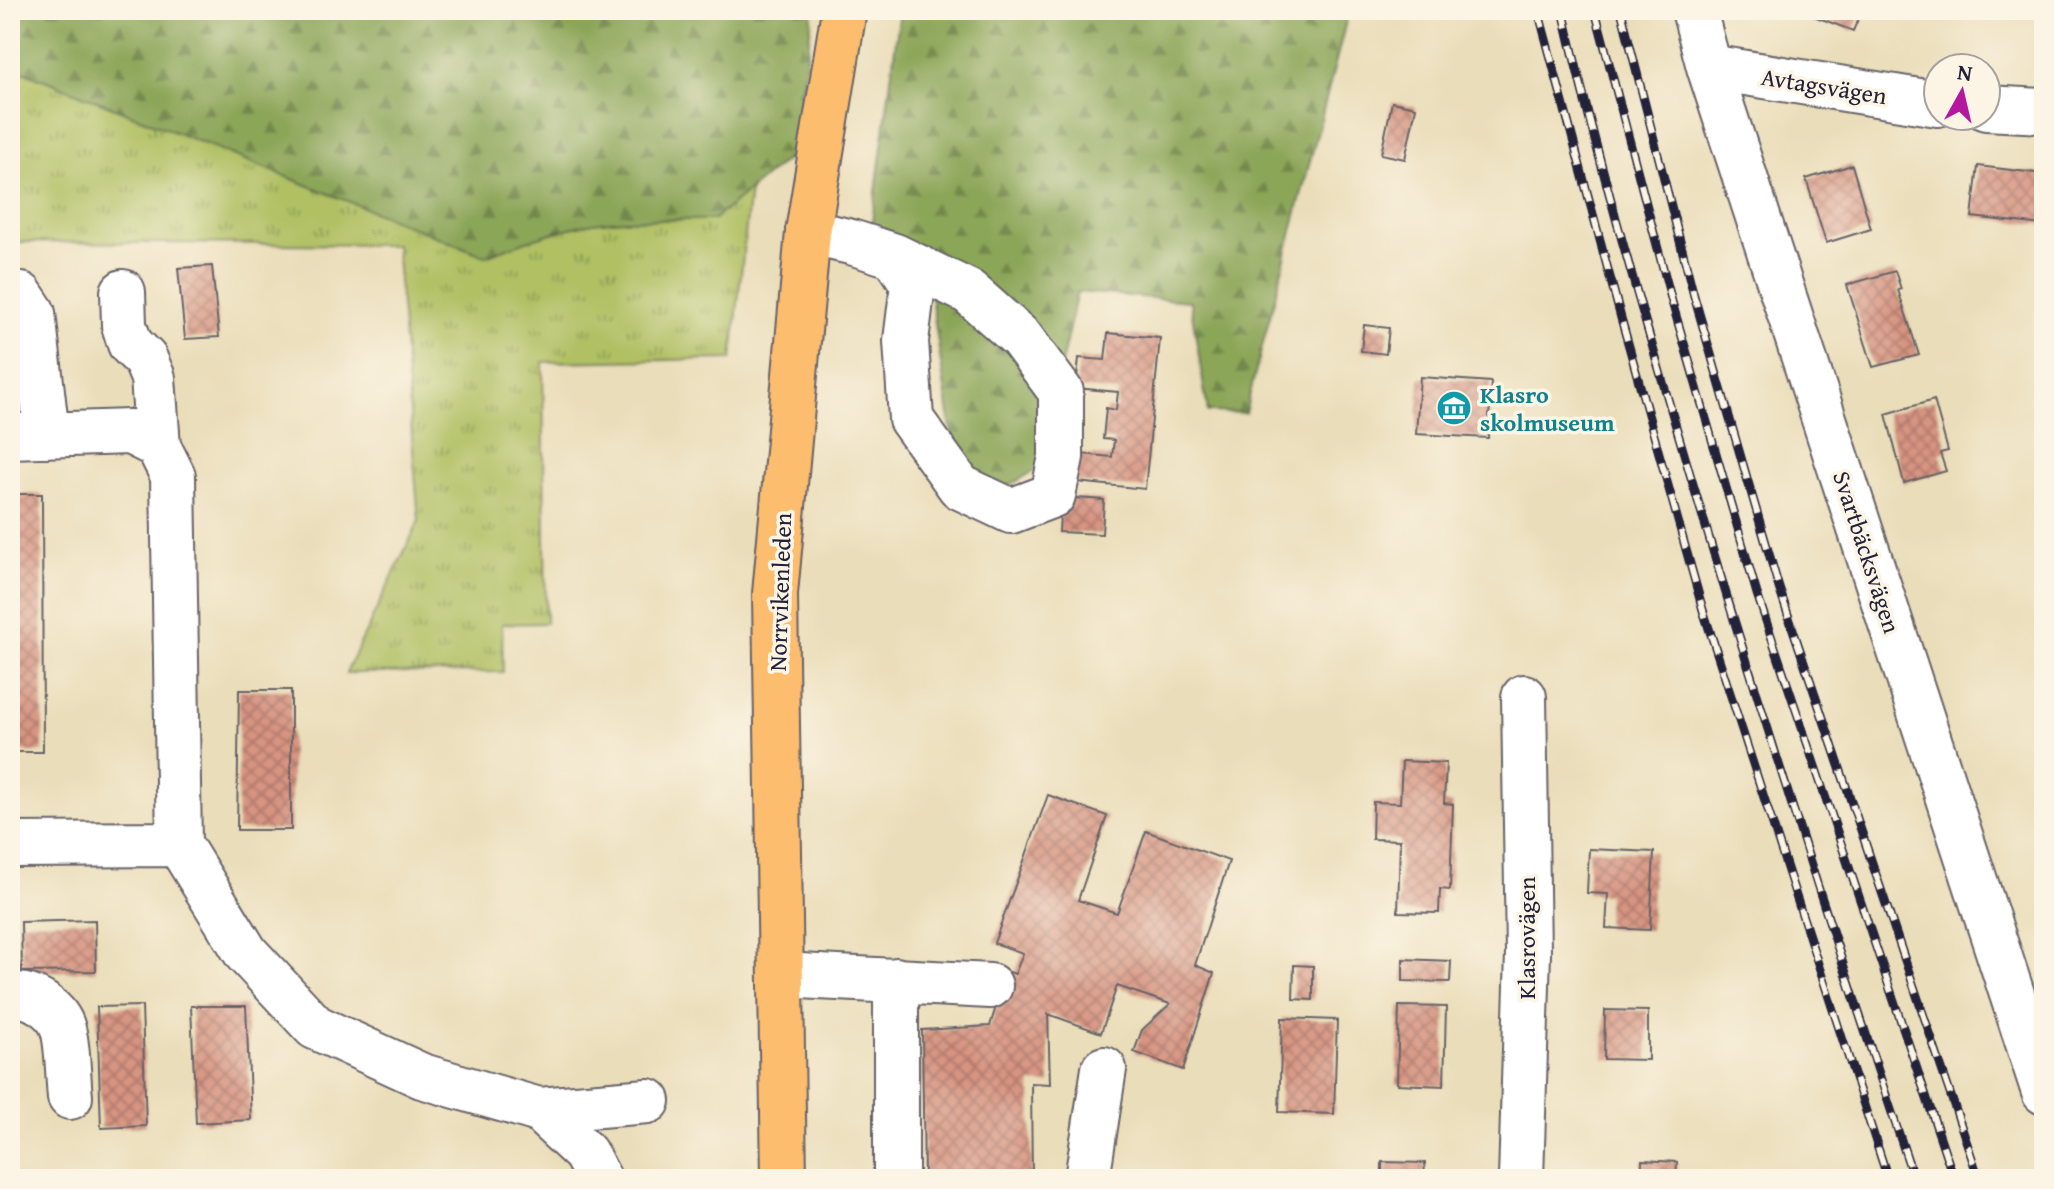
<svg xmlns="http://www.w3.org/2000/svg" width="2054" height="1189" font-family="'Gentium Book Plus',serif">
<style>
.grass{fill:url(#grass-tufts);stroke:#69714f;stroke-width:2}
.forest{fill:url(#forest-firs);stroke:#57644a;stroke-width:2}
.building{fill:url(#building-cross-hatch)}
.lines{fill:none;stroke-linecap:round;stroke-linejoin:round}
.minor-casing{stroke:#686367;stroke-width:48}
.major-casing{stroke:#686367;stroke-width:48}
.minor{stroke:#fff;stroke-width:44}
.major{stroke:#fcbd6e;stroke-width:44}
.rail-casing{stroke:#22223b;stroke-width:9}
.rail{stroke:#fcf5e5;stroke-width:6;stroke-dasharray:18;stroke-linecap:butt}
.labels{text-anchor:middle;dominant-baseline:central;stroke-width:7;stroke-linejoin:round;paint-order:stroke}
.street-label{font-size:24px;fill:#22223b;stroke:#fcf5e5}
.culture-label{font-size:24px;font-weight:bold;fill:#0d838f;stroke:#fcf5e5;text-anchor:start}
</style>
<defs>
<pattern id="grass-tufts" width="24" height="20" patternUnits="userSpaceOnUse" patternTransform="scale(2)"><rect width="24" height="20" fill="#b0c063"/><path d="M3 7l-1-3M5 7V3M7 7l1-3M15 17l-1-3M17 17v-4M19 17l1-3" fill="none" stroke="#8f9c53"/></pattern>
<pattern id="forest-firs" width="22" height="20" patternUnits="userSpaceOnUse" patternTransform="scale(2)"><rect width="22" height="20" fill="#8ca659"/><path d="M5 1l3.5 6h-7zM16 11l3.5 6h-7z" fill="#72874b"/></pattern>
<pattern id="building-cross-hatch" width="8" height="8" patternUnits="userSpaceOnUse" patternTransform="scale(2)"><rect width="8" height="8" fill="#d79481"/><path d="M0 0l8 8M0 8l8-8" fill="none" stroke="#ae786b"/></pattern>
</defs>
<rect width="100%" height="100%" fill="#fcf5e5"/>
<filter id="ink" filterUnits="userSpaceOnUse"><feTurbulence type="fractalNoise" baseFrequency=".0125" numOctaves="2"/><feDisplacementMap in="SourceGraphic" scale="16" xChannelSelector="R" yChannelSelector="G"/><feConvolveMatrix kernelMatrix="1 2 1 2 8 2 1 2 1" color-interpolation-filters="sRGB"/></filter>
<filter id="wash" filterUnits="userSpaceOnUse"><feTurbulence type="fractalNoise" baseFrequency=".006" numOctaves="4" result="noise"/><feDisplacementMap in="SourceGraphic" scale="32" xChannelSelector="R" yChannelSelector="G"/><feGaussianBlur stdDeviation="1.8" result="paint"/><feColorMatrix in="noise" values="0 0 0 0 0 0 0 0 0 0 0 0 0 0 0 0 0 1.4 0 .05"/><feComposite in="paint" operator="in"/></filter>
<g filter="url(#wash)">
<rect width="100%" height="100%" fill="#eaddb9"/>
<path class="grass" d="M10 66 485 256C518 244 552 231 587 224 627 217 672 220 713 220L750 189 732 359 543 362 546 623 502 624 503 672 346 673 419 521 396 245 10 242Z"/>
<path class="forest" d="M10 10H813L794 153 713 220C672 220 627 217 587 224 552 231 518 244 485 256L10 66Z
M900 10H1349L1245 413 1208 412 1190 301 1077 292 1038 468 1019 480 1000 488 956 462 926 264 871 229Z"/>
<g id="blocks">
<path class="building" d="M1798 10H1862L1853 31Z
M1392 102 1416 107 1405 159 1381 154Z
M1852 165 1871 229 1826 243 1806 179Z
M1978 166 2044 174V225L1972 217Z
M212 266 219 337 185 339 178 268Z
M1895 271 1901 289 1898 290 1919 355 1873 367 1847 285Z
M1364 325 1389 328 1386 354 1361 351Z
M1108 333 1160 338 1145 489 1067 481 1070 453 1112 457 1114 440 1103 439 1106 408 1116 410 1118 392 1076 388 1079 358 1105 360Z
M1420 377 1491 382 1488 438 1416 434Z
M1934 400 1948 451 1940 453 1946 471 1904 483 1886 414Z
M10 494H42L43 752H10Z
M1061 497 1104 500 1102 534 1059 532Z
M239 690H291V830H237Z
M1402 761 1446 763 1444 803 1453 804 1450 890 1440 889 1439 913 1398 912 1400 840 1372 839 1373 802 1400 803Z
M1048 795 1107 816 1078 900 1117 913 1146 831 1229 861 1195 965 1214 973 1183 1070 1134 1052 1142 1030 1170 1004 1117 986 1101 1033 1048 1014 1050 1084 1031 1083 1032 1179H924L922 1030 990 1026 1007 971 1015 974 1023 953 994 943Z
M1589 849 1654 852 1650 930 1606 928 1608 894 1587 893Z
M95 920 96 971 22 972 21 922Z
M1403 959 1451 961 1450 982 1403 981Z
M1294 965 1313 966V1000L1293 999Z
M142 1006 146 1126 101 1128 97 1007Z
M191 1006H246L251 1120 196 1123Z
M1399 1006 1446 1007 1444 1086 1397 1084Z
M1605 1010 1648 1011V1060L1604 1059Z
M1282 1018 1337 1020 1334 1114 1279 1112Z
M1642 1160 1677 1162 1676 1179H1641Z
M1382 1162 1425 1163 1424 1179H1382Z"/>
</g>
</g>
<g filter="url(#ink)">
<use href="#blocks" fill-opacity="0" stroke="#686367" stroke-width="2"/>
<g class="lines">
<defs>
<path id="minor" d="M1694 10 1709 67 2044 1092
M1709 67 1938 104
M1986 108 2044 111
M808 232 851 242 895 256 913 284 906 341 911 419 960 487 1011 511 1053 495 1061 457V392L1021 338 969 292 895 256
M123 292 124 325 130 344 145 359 153 378 158 446
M10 294 21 295 33 313 47 435
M10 436 130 432 158 446 173 476 179 844 246 953 315 1027 422 1076 539 1110 585 1153 599 1179
M10 845 179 844
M781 975 990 986
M10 996C29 991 55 1008 62 1026 68 1042 68 1079 70 1097
M539 1110 648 1101
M896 1179V980
M1087 1179 1104 1069
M1521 1179 1528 953 1524 697"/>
<path id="major" d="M784 1179 775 594 808 232 844 10"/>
</defs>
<use href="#minor" class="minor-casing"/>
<use href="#major" class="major-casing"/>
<use href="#minor" class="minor"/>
<use href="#major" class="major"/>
<defs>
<path id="rail" d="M1538 10 1621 318 1703 610 1888 1179
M1563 10C1595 151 1636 291 1677 430 1751 682 1831 931 1914 1179
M1595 10 1672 302 1757 594 1954 1179
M1621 10 1694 296 1779 588 1979 1179"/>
</defs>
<use href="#rail" class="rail-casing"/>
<use href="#rail" class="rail"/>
</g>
</g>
<defs>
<symbol id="museum-disc" viewBox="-11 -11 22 22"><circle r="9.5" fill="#0f9aa8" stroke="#fcf5e5"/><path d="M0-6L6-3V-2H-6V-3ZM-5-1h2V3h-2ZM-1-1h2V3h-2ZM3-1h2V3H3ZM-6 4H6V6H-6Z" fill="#fff"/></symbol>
</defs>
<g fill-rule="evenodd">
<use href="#museum-disc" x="1434" y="388" width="40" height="40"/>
</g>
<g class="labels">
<g class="street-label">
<text transform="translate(1824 86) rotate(9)">Avtagsvägen</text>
<text transform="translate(1867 552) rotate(72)">Svartbäcksvägen</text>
<text transform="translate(780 592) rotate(-88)">Norrvikenleden</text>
<text transform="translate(1526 938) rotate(-90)">Klasrovägen</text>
</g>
<g class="culture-label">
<text x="1480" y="394">Klasro<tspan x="1480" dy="28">skolmuseum</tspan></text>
</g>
</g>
<rect width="2054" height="1189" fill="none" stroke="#fcf5e5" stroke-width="40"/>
<g transform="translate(1962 92) rotate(8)"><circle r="38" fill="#fcf5e5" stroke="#a5a1a1" stroke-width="2"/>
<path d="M0-6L14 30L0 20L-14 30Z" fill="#b5179e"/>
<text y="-12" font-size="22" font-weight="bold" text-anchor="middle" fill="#22223b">N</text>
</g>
</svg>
